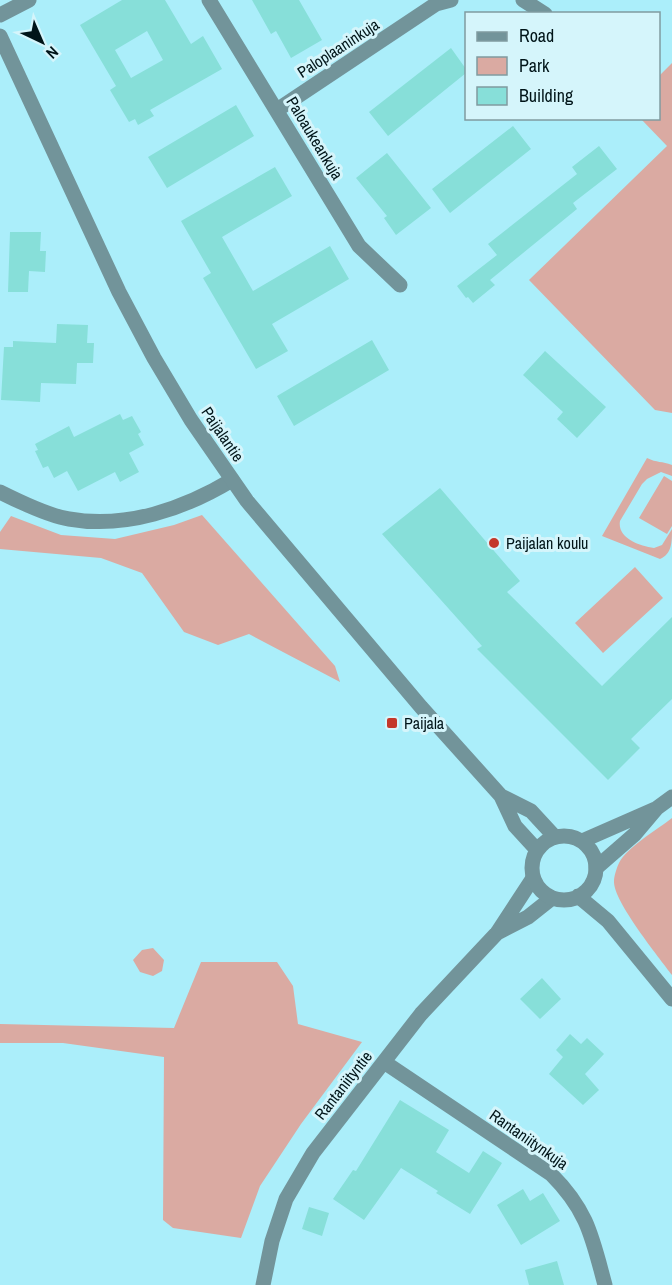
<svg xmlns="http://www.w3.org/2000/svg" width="672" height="1285" font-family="'Archivo Narrow',sans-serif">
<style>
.green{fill:#daaaa2}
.building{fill:#87dfd9;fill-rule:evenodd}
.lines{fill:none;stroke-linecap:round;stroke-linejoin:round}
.minor{stroke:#72949a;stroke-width:15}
.tertiary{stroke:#72949a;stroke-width:15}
.poi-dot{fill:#c43729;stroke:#d5f5fb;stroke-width:2}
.labels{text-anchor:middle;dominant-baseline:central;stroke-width:6;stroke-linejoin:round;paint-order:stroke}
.street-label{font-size:16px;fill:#001418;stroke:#d5f5fb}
.poi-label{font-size:16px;fill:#001418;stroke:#d5f5fb;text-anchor:start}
</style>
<rect width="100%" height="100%" fill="#abeefa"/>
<path class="green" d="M672 63V413L655 410 529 280 667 146 641 119 658 118 659 76Z
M647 458C657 463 662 461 672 465V476L661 472 647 479 642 484 620 521C617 538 639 546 654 548L662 545 672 529C672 542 672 554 660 559L602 536Z
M664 476 672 481V526L667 534 639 518Z
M202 515 335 666 340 682 249 634 218 645 184 632 142 573 101 558 0 549V532L11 516 61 535 115 539 174 525Z
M635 567 663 598 603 653 575 623Z
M672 818V975C659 957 613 901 614 881 614 876 617 867 619 863 627 847 657 830 672 818Z
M153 948 164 960 162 971 153 976 140 972 133 960 142 950Z
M201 962H277L293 986 298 1024 362 1042 301 1124 260 1186 241 1238 173 1228 163 1220 164 1057 63 1043H0V1024L174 1028Z"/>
<path class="building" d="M122 0H165L191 44 203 36 222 69 150 110 154 116 138 125 135 119 129 122 110 90 116 86 80 25ZM147 31 163 60 131 78 115 50Z
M252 0H299L322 40 291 58 276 31 271 34Z
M451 48 466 69V73L388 136 369 112Z
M236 105 254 136 167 188 148 157Z
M513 126 531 149 450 213 432 189Z
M599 146 617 169 573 203 577 209 490 280 495 285 473 303 468 297 466 298 457 286 497 255 488 244 577 174 572 167Z
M387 153 431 208 396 235 384 218 387 216 356 178Z
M275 167 292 196 222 237 253 291 330 246 349 279 272 324 288 351 256 369 203 278 211 273 181 221Z
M10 232H41L40 251H46L45 272 29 271 28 292H8Z
M57 324 88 325 87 343H94L93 363H77L76 384 41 383 40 402 1 400 4 347H13V341L56 343Z
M372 340 389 370 294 426 277 396Z
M545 351 606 407 577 438 557 419 563 412 523 375Z
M120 414 123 420 132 416 141 432 138 434 144 445 129 453 139 472 120 482 115 472 78 491 67 471 54 478 48 466 43 468 35 451 38 450 35 444 69 426 74 437Z
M440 488 520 581 507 592 602 686 672 617V699L631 739 640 748 608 780 477 649 482 646 382 534Z
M542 978 561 999 540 1019 520 999Z
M570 1034 581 1044 587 1038 604 1054 585 1074 599 1090 583 1105 549 1074 563 1057 556 1050Z
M400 1100 449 1130 436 1152 469 1173 483 1151 502 1163 470 1214 436 1193 438 1191 401 1168 364 1220 333 1199 353 1170 356 1171Z
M523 1189 530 1201 543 1193 560 1221 521 1245 497 1205Z
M309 1207 329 1213 322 1236 302 1229Z
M557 1261 564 1285H529L525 1270Z"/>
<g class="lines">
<path class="minor" d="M209 0 359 246 400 285
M523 0 545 14
M0 15 29 0
M277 110 436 4 451 0
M0 492C18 501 49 516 69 519 126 529 184 509 232 480
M582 841 655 809
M596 868 635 834 657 808 672 797
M497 933 528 917 552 898
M384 1062 551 1174C588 1211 592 1237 605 1285
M263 1285 272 1241 286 1199 313 1153 421 1014 497 933 533 878"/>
<path class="tertiary" d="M0 36 119 292 154 358 191 420 247 501 421 707 501 796 515 826 537 850
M501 796 531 811 555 837
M532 868a32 32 0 1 1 64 0a32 32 0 1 1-64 0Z
M578 896 608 921 672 999"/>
</g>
<g class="poi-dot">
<circle cx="494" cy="543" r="6"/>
<rect x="386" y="717" width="12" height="12" rx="3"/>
</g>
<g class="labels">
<g class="street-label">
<text transform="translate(338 48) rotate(-33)">Paloplaaninkuja</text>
<text transform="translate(315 138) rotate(59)">Paloaukeankuja</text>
<text transform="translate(223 434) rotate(56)">Paijalantie</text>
<text transform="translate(343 1085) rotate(-52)">Rantaniityntie</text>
<text transform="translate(529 1139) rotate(35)">Rantaniitynkuja</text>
</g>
<g class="poi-label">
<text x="506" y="543">Paijalan koulu</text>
<text x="404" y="723">Paijala</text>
</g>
</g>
<rect x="465" y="12" width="195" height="108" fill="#d5f5fb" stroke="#809ba0" stroke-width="1.5"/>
<rect x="477" y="32" width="30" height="9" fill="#72949a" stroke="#809ba0" stroke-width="1.5"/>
<text x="519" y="42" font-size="18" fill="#001418">Road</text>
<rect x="477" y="57" width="30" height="18" fill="#daaaa2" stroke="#809ba0" stroke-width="1.5"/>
<text x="519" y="72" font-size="18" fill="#001418">Park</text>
<rect x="477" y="87" width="30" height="18" fill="#87dfd9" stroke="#809ba0" stroke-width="1.5"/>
<text x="519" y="102" font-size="18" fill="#001418">Building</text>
<g transform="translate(42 42) rotate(136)" stroke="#d5f5fb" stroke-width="4.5" paint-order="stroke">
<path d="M0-4.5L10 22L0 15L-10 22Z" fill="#001418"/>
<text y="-9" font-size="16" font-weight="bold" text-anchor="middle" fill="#001418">N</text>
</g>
</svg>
